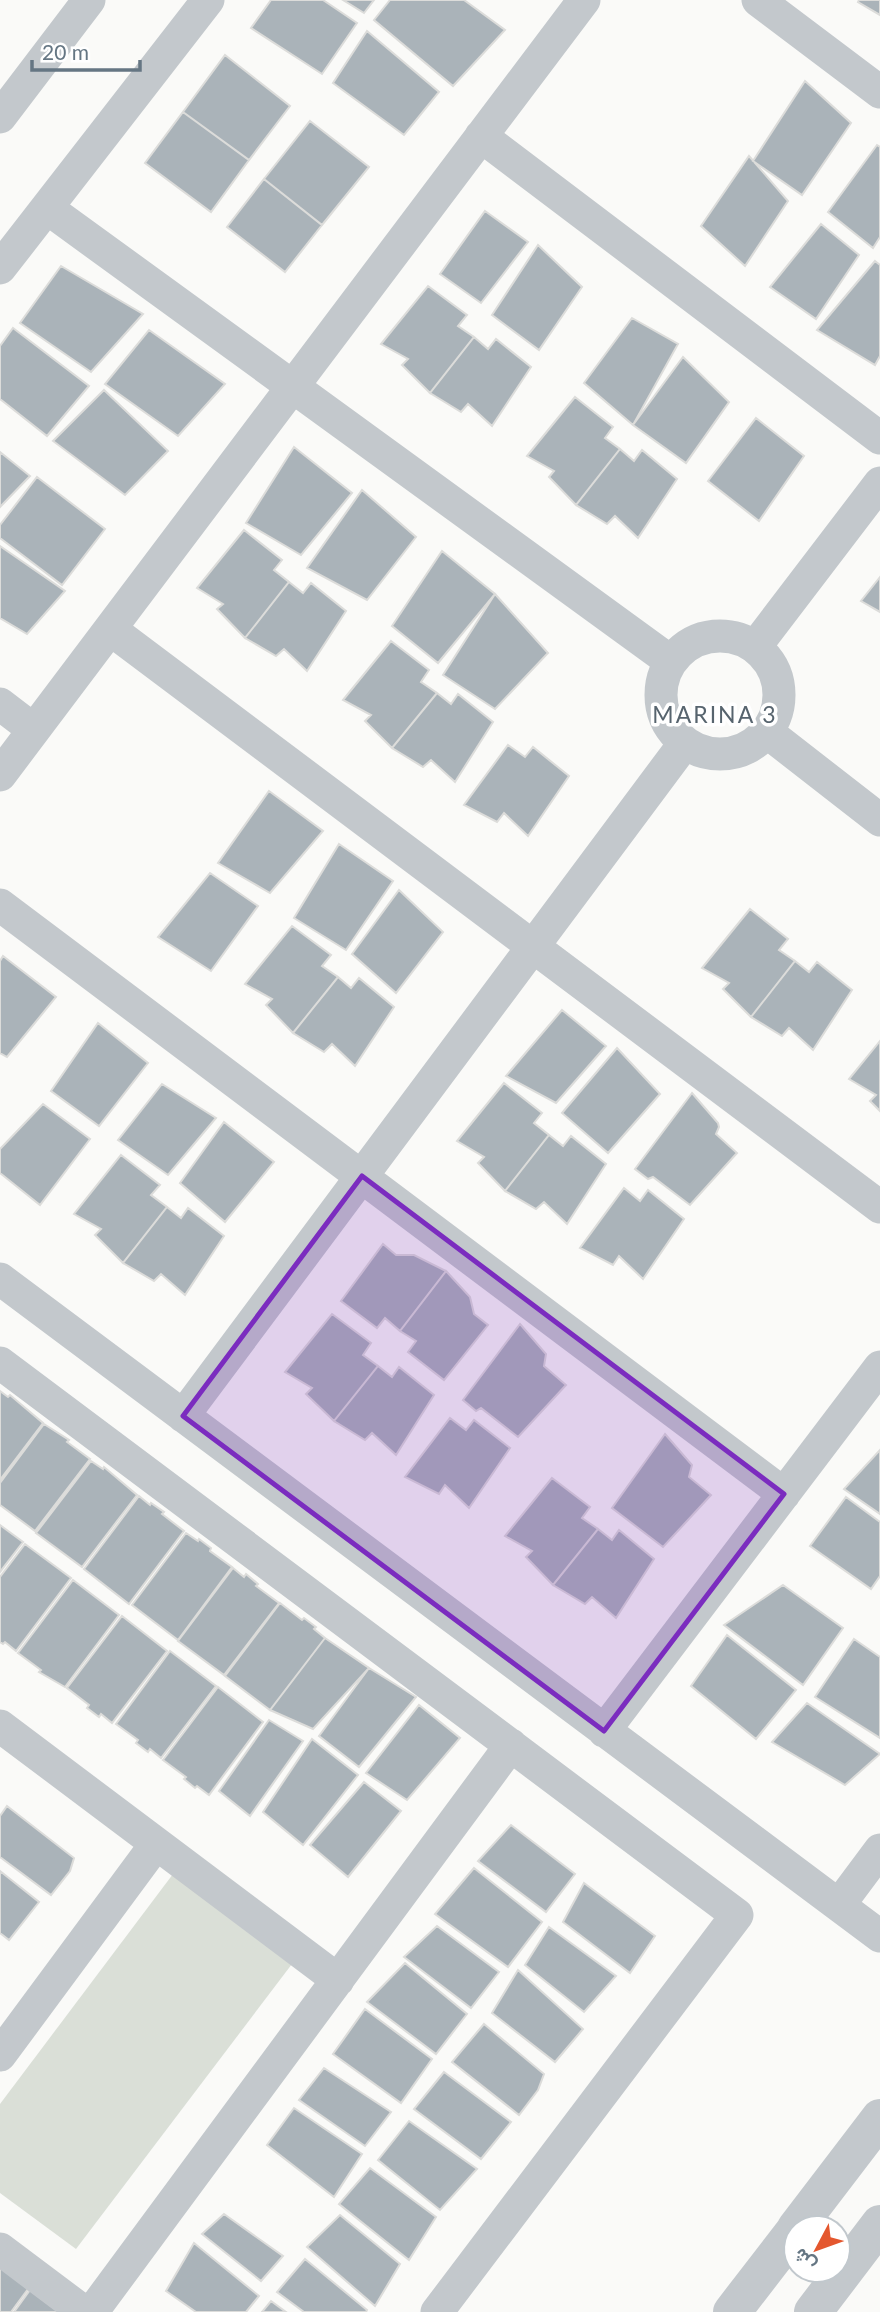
<svg xmlns="http://www.w3.org/2000/svg" width="880" height="2312" font-family="Lato,Vazirmatn,sans-serif">
<style>
.green{fill:#dadfd7}
.building{fill:#aab3b9;stroke:#dcdcda;stroke-width:2}
.lines{fill:none;stroke-linecap:round;stroke-linejoin:round}
.minor{stroke:#c3c8cc;stroke-width:33}
.tertiary{stroke:#c3c8cc;stroke-width:38}
.marked{fill:#7b2cbf;fill-opacity:0.2;stroke:#7b2cbf;stroke-width:5;stroke-linejoin:round}
.labels{text-anchor:middle;dominant-baseline:central;stroke-width:7;stroke-linejoin:round;paint-order:stroke}
.neighbourhood-label{font-size:23px;letter-spacing:2px;fill:#57646e;stroke:#fff}
</style>
<rect width="100%" height="100%" fill="#fafaf8"/>
<path class="green" d="M176 1870 295 1960 76 2249 0 2193V2104Z"/>
<path class="building" d="M271 0H323L357 23 322 74 251 28Z
M343 0H374L364 13Z
M390 0H464L505 30 453 86 374 20Z
M859 0H880V15L858 2Z
M367 31 439 92 404 135 333 83Z
M225 55 290 106 249 160 183 112Z
M805 81 851 123 802 195 753 161Z
M183 112 249 160 211 212 145 163Z
M310 121 369 167 322 225 264 179Z
M877 145 880 147V237L873 248 828 212Z
M749 156 788 201 745 266 701 226Z
M264 179 322 225 285 272 227 227Z
M485 211 528 242 481 303 440 274Z
M821 224 859 255 816 319 770 287Z
M538 245 582 287 539 350 492 315Z
M875 261 880 265V356L875 365 817 330Z
M61 266 143 314 91 372 20 323Z
M428 286 467 315 458 326 474 337 430 393 402 365 408 359 381 344Z
M632 318 678 344 633 425 584 383Z
M13 328 89 386 47 436 0 399V346Z
M149 330 225 384 178 436 105 384Z
M474 337 488 349 496 339 531 367 492 426 468 404 461 412 430 393Z
M683 357 729 402 686 463 633 425Z
M104 390 168 451 125 495 53 441Z
M575 397 613 427 605 438 620 449 576 505 549 477 554 471 527 456Z
M756 418 804 456 759 521 708 481Z
M294 447 352 493 301 555 246 523Z
M620 449 634 461 642 450 677 479 638 538 615 516 607 524 576 505Z
M0 452 30 476 0 507Z
M37 477 105 529 62 585 0 538V525Z
M362 490 416 537 367 600 307 568Z
M244 530 282 560 274 570 289 582 245 638 217 609 223 604 197 588Z
M0 546 65 591 27 634 0 618Z
M442 551 495 594 438 663 392 626Z
M880 577V612L861 601Z
M289 582 303 593 311 583 346 611 307 671 284 649 276 656 245 638Z
M495 594 548 653 495 709 443 675Z
M391 641 429 670 421 682 437 693 392 748 365 721 371 715 343 700Z
M437 693 451 704 458 694 493 722 455 782 431 760 423 767 392 748Z
M508 745 525 757 533 747 569 776 528 836 504 813 497 822 464 805Z
M269 791 323 831 270 893 218 863Z
M339 844 393 881 346 950 294 918Z
M210 873 258 906 211 971 158 937Z
M399 890 443 932 396 993 352 954Z
M750 909 788 939 779 950 795 961 751 1017 723 989 729 983 702 968Z
M292 926 331 955 322 966 338 977 293 1033 266 1005 272 999 245 984Z
M3 956 56 997 7 1057 0 1053V961Z
M795 961 809 972 817 962 852 990 813 1050 789 1028 782 1036 751 1017Z
M338 977 351 988 359 978 394 1007 355 1066 332 1044 324 1052 293 1033Z
M562 1010 606 1046 556 1103 506 1076Z
M98 1023 148 1063 99 1126 51 1091Z
M880 1041V1111L870 1101 876 1095 849 1079Z
M617 1048 660 1094 608 1153 562 1113Z
M504 1083 542 1113 534 1123 549 1135 505 1191 478 1163 484 1157 457 1141Z
M162 1084 216 1118 168 1175 118 1140Z
M692 1093 718 1123 719 1127 716 1134 737 1153 690 1205 653 1177 648 1179 635 1169Z
M43 1104 90 1139 40 1205 0 1173V1149Z
M224 1122 274 1162 225 1222 180 1183Z
M549 1135 563 1146 571 1136 606 1164 567 1224 544 1202 536 1209 505 1191Z
M121 1155 160 1185 151 1195 167 1207 123 1263 95 1235 101 1229 74 1214Z
M624 1188 640 1201 648 1190 684 1219 643 1279 619 1256 613 1265 580 1248Z
M167 1207 181 1218 188 1208 224 1236 185 1295 161 1274 154 1281 123 1263Z
M383 1244 396 1255H414L446 1271 400 1331 385 1318 377 1328 341 1301Z
M446 1271 470 1297 474 1314 488 1325 444 1380 408 1352 416 1341 400 1331Z
M332 1314 371 1343 363 1355 378 1366 334 1421 306 1394 312 1388 285 1372Z
M520 1324 546 1354 544 1366 566 1385 518 1437 481 1408 476 1411 463 1400Z
M378 1366 392 1377 399 1367 434 1395 396 1455 372 1433 365 1440 334 1421Z
M0 1391 8 1397 10 1395 43 1423 0 1480Z
M450 1418 466 1430 474 1420 510 1448 469 1508 445 1485 439 1494 405 1477Z
M44 1424 69 1440 67 1442 90 1459 35 1531 0 1505V1483Z
M665 1434 692 1465 689 1477 711 1495 663 1547 612 1508Z
M880 1450V1514L844 1489Z
M91 1461 103 1469 104 1467 137 1495 82 1567 36 1533Z
M552 1478 590 1507 582 1518 598 1529 553 1585 526 1557 532 1551 505 1536Z
M139 1496 150 1505 151 1503 164 1512 162 1514 184 1531 129 1604 84 1569Z
M846 1497 880 1522V1576L871 1589 810 1546Z
M0 1525 23 1542 0 1572Z
M598 1529 612 1540 619 1530 654 1559 616 1618 592 1597 585 1604 553 1585Z
M186 1533 198 1541 199 1539 211 1548 210 1551 232 1567 178 1640 132 1605Z
M25 1544 71 1578 16 1651 5 1642 3 1644 0 1642V1577Z
M233 1568 244 1577 246 1574 258 1584 256 1586 279 1603 224 1675 178 1641Z
M73 1580 119 1615 65 1687 39 1672 41 1670 18 1653Z
M783 1585 843 1628 803 1685 724 1625Z
M280 1603 302 1620 304 1618 316 1627 314 1629 325 1638 270 1710 225 1676Z
M122 1616 167 1651 112 1723 101 1714 99 1717 87 1708 89 1705 67 1688Z
M727 1635 796 1690 756 1739 691 1686Z
M325 1638 369 1668 313 1729 270 1710Z
M854 1639 880 1657V1738L815 1697Z
M170 1651 216 1686 161 1758 150 1749 148 1752 136 1743 138 1740 116 1724Z
M369 1668 416 1697 359 1767 319 1736Z
M218 1687 263 1722 209 1795 197 1786 195 1788 184 1779 186 1777 163 1760Z
M807 1703 880 1754 845 1785 772 1742Z
M419 1705 460 1738 407 1800 366 1773Z
M269 1720 303 1741 250 1816 219 1791Z
M312 1739 358 1775 303 1845 263 1812Z
M364 1782 401 1811 348 1877 310 1845Z
M7 1806 74 1858 70 1871 51 1895 0 1857V1816Z
M511 1825 575 1874 546 1912 478 1861Z
M474 1868 542 1922 508 1967 435 1914Z
M0 1871 39 1902 9 1940 0 1933Z
M584 1883 655 1936 630 1973 563 1922Z
M437 1926 499 1972 471 2008 404 1957Z
M549 1927 616 1976 584 2012 525 1965Z
M405 1963 467 2014 436 2054 367 2002Z
M518 1970 583 2029 555 2062 492 2013Z
M365 2009 432 2059 401 2103 333 2054Z
M484 2024 544 2074 538 2090 519 2115 452 2062Z
M324 2068 391 2112 365 2146 299 2100Z
M444 2072 511 2122 481 2159 414 2109Z
M294 2108 362 2154 334 2197 267 2145Z
M409 2121 477 2169 440 2210 378 2160Z
M370 2168 436 2217 409 2260 339 2204Z
M224 2214 283 2256 261 2281 202 2234Z
M340 2215 400 2264 375 2306 307 2247Z
M194 2243 259 2296 246 2312H196L166 2291Z
M305 2259 367 2310 366 2312H304L277 2292Z
M0 2264 28 2289 11 2312H0Z
M30 2290 59 2312H14Z
M271 2301 286 2312H262Z"/>
<g class="lines">
<path class="minor" d="M758 0 880 92
M0 117 89 0
M481 136 880 438
M47 208 670 661
M0 268 208 0
M110 629 880 1207
M661 695a59 59 0 1 1 118 0a59 59 0 1 1-118 0Z
M755 647 880 483
M0 704 34 730
M767 732 880 820
M0 775 584 0
M0 905 784 1494
M0 1279 880 1936
M0 1363 737 1915 437 2312
M183 1416 684 744
M0 1726 338 1980
M604 1731 880 1367
M839 1905 880 1850
M0 2055 156 1844
M0 2249 84 2312
M92 2312 511 1745"/>
<path class="tertiary" d="M796 2228 880 2118
M732 2312 796 2229
M813 2312 880 2224"/>
</g>
<path class="marked" d="M362 1176 784 1494 604 1731 183 1416Z"/>
<g class="labels">
<g class="neighbourhood-label">
<text x="715" y="714">MARINA 3</text>
</g>
</g>
<g transform="translate(817 2249) rotate(229)"><circle r="33" fill="#ffffff" stroke="#c1c8cd" stroke-width="2"/>
<path d="M0-5L12 26L0 18L-12 26Z" fill="#e4572e"/>
<text y="-10" font-size="19" font-weight="bold" text-anchor="middle" fill="#657683">ش</text>
</g>
<path d="M32 60v10h108v-10" fill="none" stroke="#657683" stroke-width="3.5"/>
<text x="42" y="60" font-size="21" fill="#657683" stroke="#ffffff" stroke-width="5" paint-order="stroke">20 m</text>
</svg>
